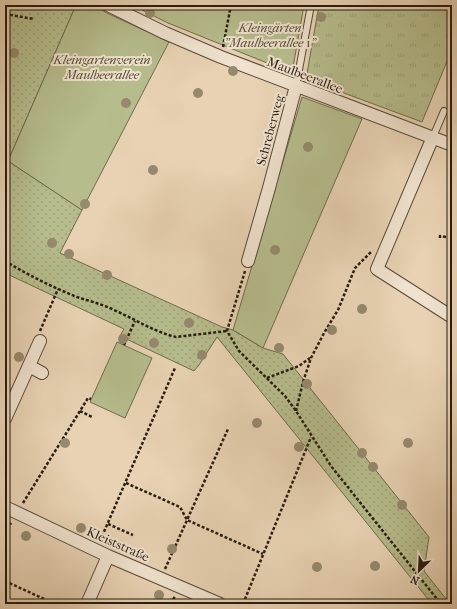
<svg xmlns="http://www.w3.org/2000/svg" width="457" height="609" font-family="'IM FELL French Canon',serif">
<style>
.grass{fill:url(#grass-tufts);stroke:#6e6c4e}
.park{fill:url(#park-dots);stroke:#6e6c4e}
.garden{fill:#b6bc8c;stroke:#6e6c4e}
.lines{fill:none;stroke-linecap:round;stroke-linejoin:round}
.service-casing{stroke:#574a3a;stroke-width:8}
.minor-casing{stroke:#574a3a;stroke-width:14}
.path{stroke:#271d11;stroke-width:2.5;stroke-dasharray:3 2;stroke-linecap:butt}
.service{stroke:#f0e2ce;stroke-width:6}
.minor{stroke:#f0e2ce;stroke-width:12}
.tree{fill:#96896e}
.labels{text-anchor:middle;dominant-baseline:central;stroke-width:4;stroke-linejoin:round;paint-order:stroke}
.park-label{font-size:13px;font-style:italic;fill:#524d36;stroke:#f0e2ce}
.street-label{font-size:13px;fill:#271d11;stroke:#f0e2ce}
</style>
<defs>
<pattern id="grass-tufts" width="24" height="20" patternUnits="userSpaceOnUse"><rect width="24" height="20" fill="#b6bc8c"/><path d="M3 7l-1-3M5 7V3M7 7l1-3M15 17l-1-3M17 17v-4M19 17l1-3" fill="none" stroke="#9ca178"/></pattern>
<pattern id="park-dots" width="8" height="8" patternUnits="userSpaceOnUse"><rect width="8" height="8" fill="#b6bc8c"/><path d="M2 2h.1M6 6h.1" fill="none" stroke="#9ca178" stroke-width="1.8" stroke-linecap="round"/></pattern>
</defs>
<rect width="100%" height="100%" fill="#e8d2b3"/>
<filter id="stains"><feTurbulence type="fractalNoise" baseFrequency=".005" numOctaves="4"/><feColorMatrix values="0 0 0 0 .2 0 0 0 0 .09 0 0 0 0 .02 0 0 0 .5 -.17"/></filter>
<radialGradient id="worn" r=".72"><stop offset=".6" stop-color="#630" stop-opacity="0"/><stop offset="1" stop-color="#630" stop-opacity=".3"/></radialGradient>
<path class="grass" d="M319 5H452V49L422 122 306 79Z"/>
<path class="park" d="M5 5H76L8 161 82 210 60 253 222 327 233 330 263 348 283 354 429 537 424 571 450 604H432L217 337 199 365 194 371 120 336 124 329 5 273Z"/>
<path class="garden" d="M76 5H93L107 13 169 42 82 210 8 161Z
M132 5H304L292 73 168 23Z
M302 97 362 119 263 348 233 330Z
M117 342 152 358 125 418 90 402Z"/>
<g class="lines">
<defs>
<path id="service" d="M296 86 311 5
M433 137 444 111"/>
<path id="minor" d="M108 5 165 33 221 57 452 145
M433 137 377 269 452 317
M248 261 269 188 296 86
M29 366 42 373
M5 419 40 341
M5 507 108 556 220 604
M87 604 108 556"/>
</defs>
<use href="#service" class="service-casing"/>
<use href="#minor" class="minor-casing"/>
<path class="path" d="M5 14 34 19
M223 47 231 5
M440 238V236L446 237 452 234
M5 261C28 275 52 287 77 297 89 301 102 304 114 310 135 319 154 332 176 337L227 331
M245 271 227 331 239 351 285 396 296 411 331 466 441 604
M40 331 58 289
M124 345 135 321
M267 378 299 366 310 358
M80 411 92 417
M296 411 303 382 311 358 324 333 338 310 355 268 371 252
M126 483 180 507 187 520 263 554
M23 503 80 411 88 398 91 399
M108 524 133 535
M5 533 11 523
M100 541 175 368
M165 569 228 429
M5 581 55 604
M171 604 175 596
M243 604 311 437"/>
<use href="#service" class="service"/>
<use href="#minor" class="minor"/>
</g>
<g class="tree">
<circle cx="150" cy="13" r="5"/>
<circle cx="321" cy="17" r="5"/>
<circle cx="14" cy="53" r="5"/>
<circle cx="233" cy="71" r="5"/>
<circle cx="198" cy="93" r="5"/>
<circle cx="126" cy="103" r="5"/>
<circle cx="308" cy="147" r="5"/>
<circle cx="153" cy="170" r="5"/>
<circle cx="85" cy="204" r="5"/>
<circle cx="52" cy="243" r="5"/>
<circle cx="275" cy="250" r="5"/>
<circle cx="69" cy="254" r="5"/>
<circle cx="107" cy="275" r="5"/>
<circle cx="362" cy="309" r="5"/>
<circle cx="189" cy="323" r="5"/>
<circle cx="332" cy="330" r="5"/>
<circle cx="123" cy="339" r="5"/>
<circle cx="154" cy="343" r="5"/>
<circle cx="279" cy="348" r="5"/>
<circle cx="202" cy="355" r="5"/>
<circle cx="19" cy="357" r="5"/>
<circle cx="307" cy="384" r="5"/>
<circle cx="257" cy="423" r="5"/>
<circle cx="65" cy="443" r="5"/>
<circle cx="408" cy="443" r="5"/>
<circle cx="299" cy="447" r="5"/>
<circle cx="362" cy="453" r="5"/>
<circle cx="373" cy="467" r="5"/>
<circle cx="402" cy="505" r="5"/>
<circle cx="81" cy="528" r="5"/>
<circle cx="26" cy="536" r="5"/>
<circle cx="172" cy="549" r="5"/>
<circle cx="375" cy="566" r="5"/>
<circle cx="317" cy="567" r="5"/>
<circle cx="159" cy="595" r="5"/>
</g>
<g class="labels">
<g class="park-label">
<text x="270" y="27">Kleingärten<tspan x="270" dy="15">"Maulbeerallee 1"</tspan></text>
<text x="102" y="59">Kleingartenverein<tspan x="102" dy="15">Maulbeerallee</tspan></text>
</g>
<g class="street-label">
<text transform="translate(305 75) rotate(21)">Maulbeerallee</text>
<text transform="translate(270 130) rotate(-75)">Schreberweg</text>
<text transform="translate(118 544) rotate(24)">Kleiststraße</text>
</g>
</g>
<rect width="457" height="609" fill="none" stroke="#e8d2b3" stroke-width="20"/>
<rect x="6" y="6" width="445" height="597" fill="none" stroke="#271d11" stroke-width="2"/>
<rect x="10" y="10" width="437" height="589" fill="none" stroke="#271d11"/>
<g transform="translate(419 571) rotate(204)" stroke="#f0e2ce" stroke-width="3" paint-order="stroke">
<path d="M0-3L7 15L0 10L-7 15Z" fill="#271d11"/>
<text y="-6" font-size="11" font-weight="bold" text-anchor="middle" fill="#271d11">N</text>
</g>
<rect width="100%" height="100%" filter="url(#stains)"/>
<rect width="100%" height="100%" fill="url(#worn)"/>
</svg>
